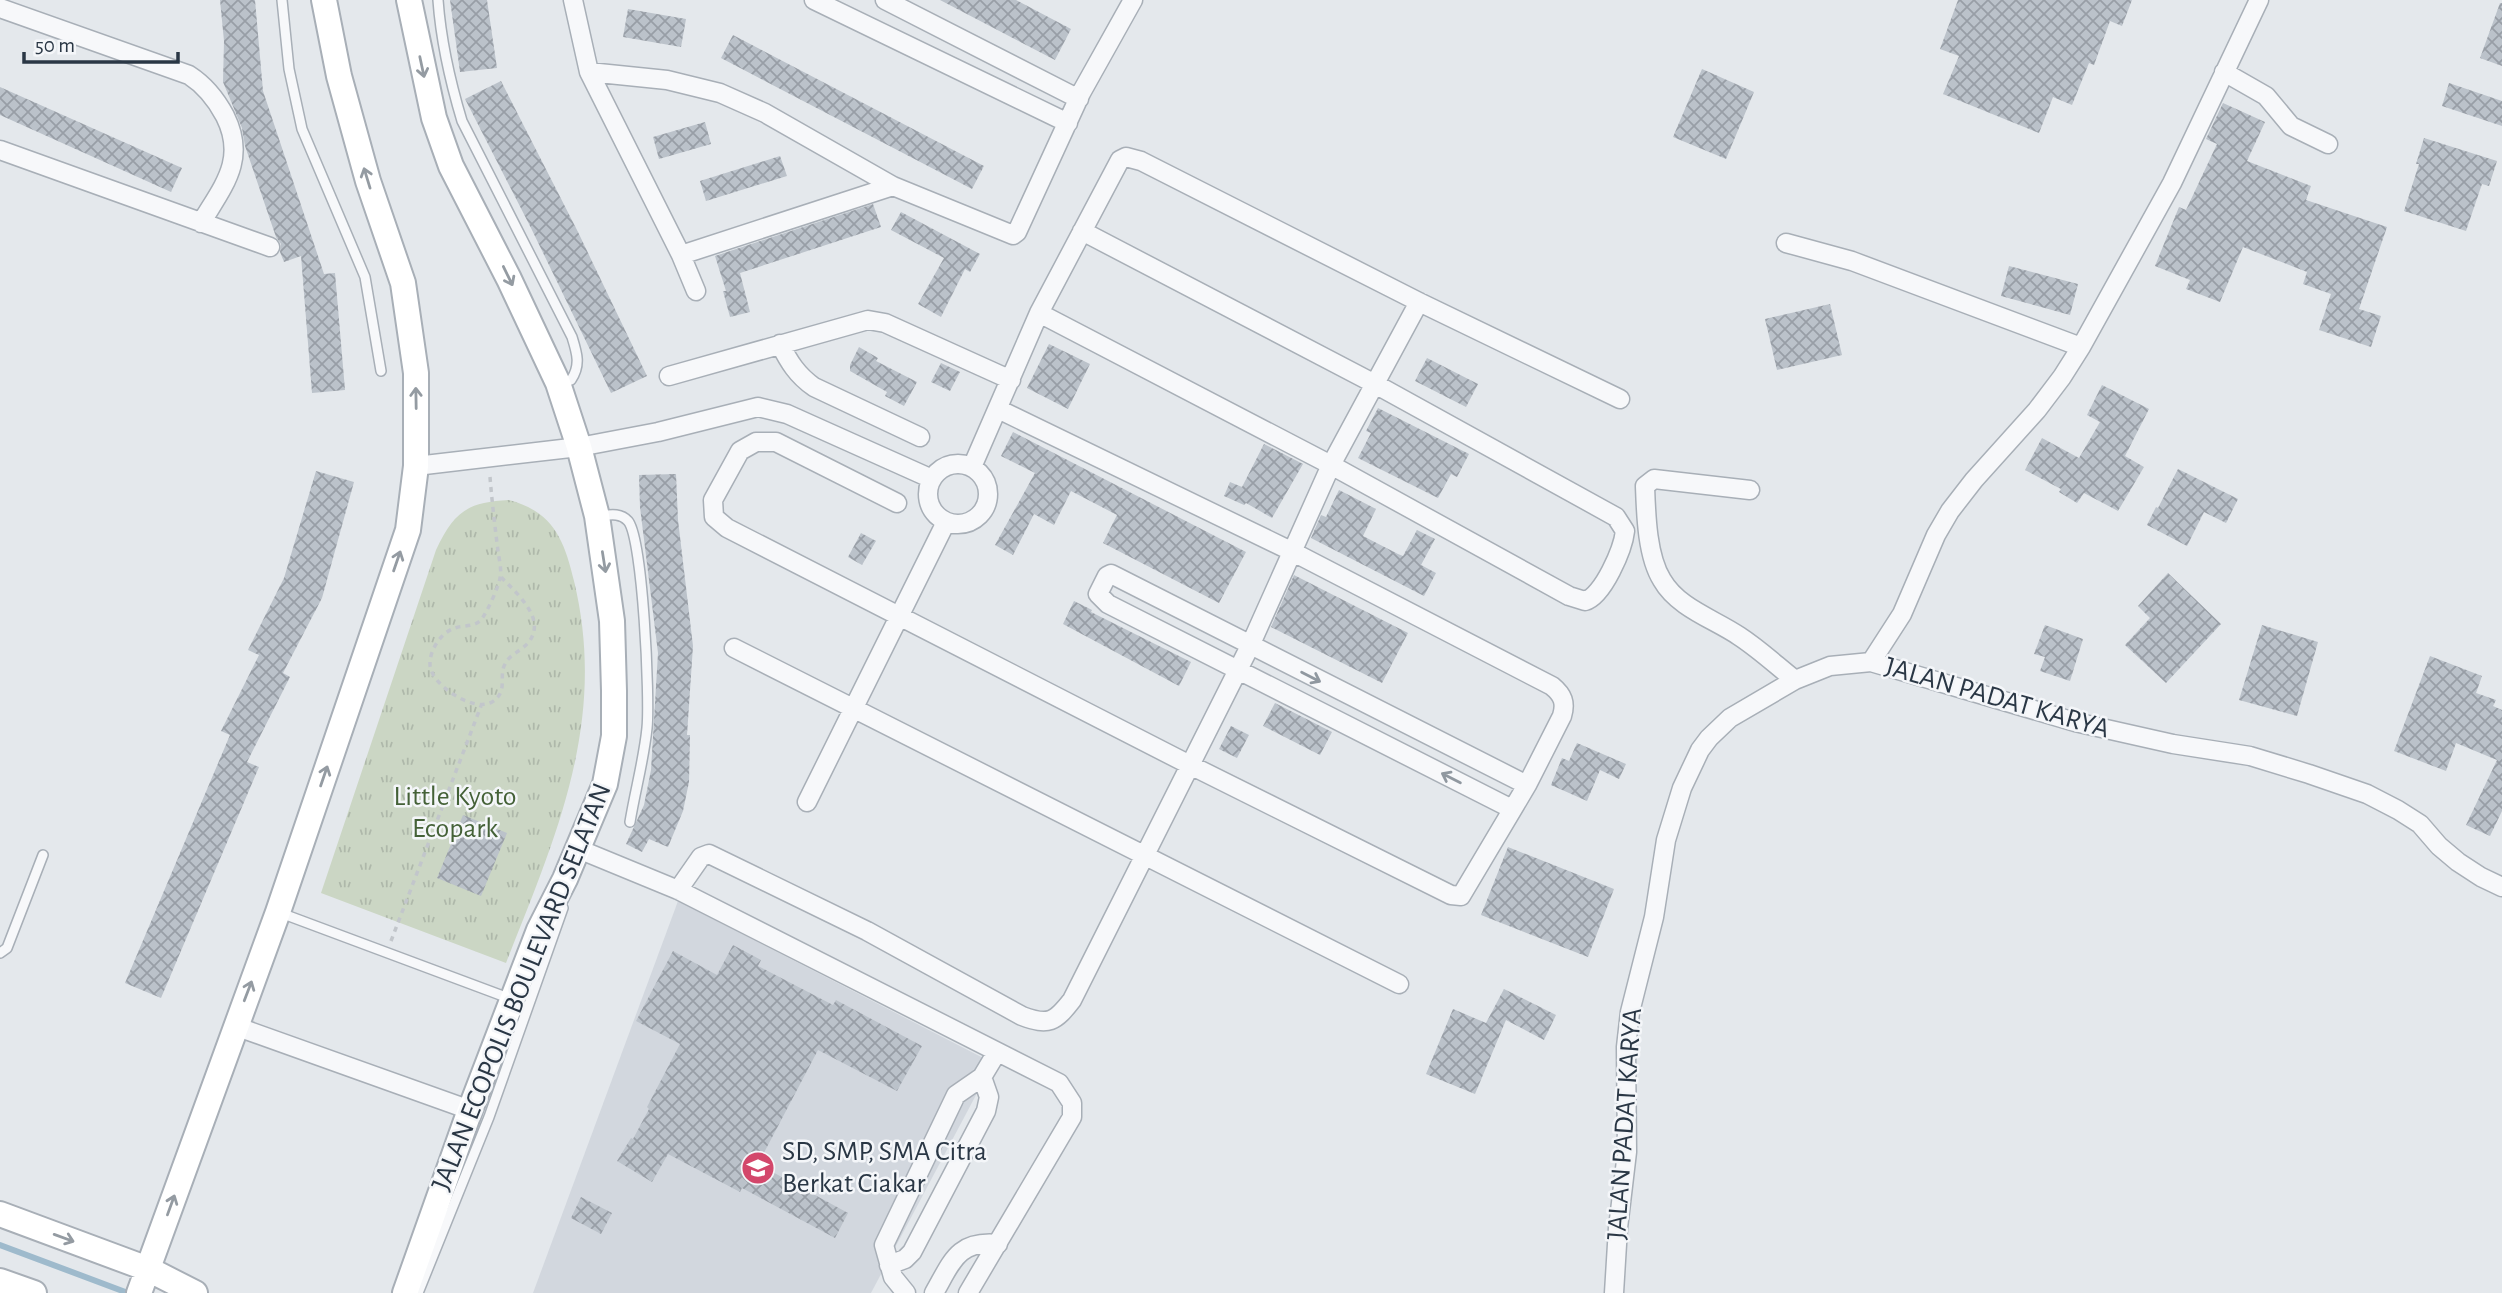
<svg xmlns="http://www.w3.org/2000/svg" width="2502" height="1293" font-family="'Alegreya Sans',sans-serif">
<style>
.built{fill:#d2d7de}
.park{fill:url(#park-tufts)}
.lines{fill:none;stroke-linecap:round;stroke-linejoin:round}
.stream{stroke:#9ebacc;stroke-width:6}
.building{fill:url(#building-cross-hatch)}
.lane-casing{stroke:#a8afb7;stroke-width:12}
.street-casing{stroke:#a8afb7;stroke-width:21}
.secondary-casing{stroke:#a8afb7;stroke-width:28}
.path{stroke:#c2c6cb;stroke-width:3.5;stroke-dasharray:5 5;stroke-linecap:butt}
.lane{stroke:#f7f8fa;stroke-width:9}
.street{stroke:#f7f8fa;stroke-width:18}
.secondary{stroke:#fff;stroke-width:24}
.oneway{stroke:#949ba2}
.oneway2{stroke:#9098a0}
.labels{text-anchor:middle;dominant-baseline:central;stroke-width:5;stroke-linejoin:round;paint-order:stroke}
.street-label{font-size:28px;fill:#2a3745;stroke:#f4f6f9}
.park-label{font-size:28px;fill:#446137;stroke:#f4f6f9}
.poi-label{font-size:28px;fill:#2a3745;stroke:#f4f6f9;text-anchor:start}
</style>
<defs>
<pattern id="park-tufts" width="24" height="20" patternUnits="userSpaceOnUse" patternTransform="scale(1.75)"><rect width="24" height="20" fill="#cbd6c4"/><path d="M3 7l-1-3M5 7V3M7 7l1-3M15 17l-1-3M17 17v-4M19 17l1-3" fill="none" stroke="#aeb8aa"/></pattern>
<pattern id="building-cross-hatch" width="8" height="8" patternUnits="userSpaceOnUse" patternTransform="scale(1.75)"><rect width="8" height="8" fill="#bbc2ca"/><path d="M0 0l8 8M0 8l8-8" fill="none" stroke="#989ea6"/></pattern>
</defs>
<rect width="100%" height="100%" fill="#e4e8ec"/>
<path class="built" d="M678 901 993 1063 871 1293H533Z"/>
<path class="park" d="M509 500C553 512 564 539 574 581 608 721 556 836 506 963L321 893 436 550C454 512 467 502 509 500Z"/>
<g class="lines">
<path class="stream" d="M0 1245 128 1293"/>
</g>
<path class="building" d="M220 0H255L263 91 324 274 335 273 345 390 312 393 301 256 284 262 280 252 281 244 276 237 245 146 242 128 223 82 224 41Z
M450 0H487L497 68 460 72Z
M940 0H1016L1071 29 1055 60Z
M1958 0H2132L2122 26 2110 21 2094 65 2089 63 2072 105 2053 97 2039 133 1943 94 1959 56 1940 49Z
M2500 3H2502V66L2480 58Z
M628 9 686 19 681 47 623 37Z
M733 35 984 166 972 189 721 58Z
M1702 69 1754 92 1726 159 1673 137Z
M501 81 578 232 647 376 611 393 531 228 465 99Z
M2449 83 2502 101V126L2442 106Z
M0 87 182 168 171 192 0 115Z
M2223 103 2265 122 2247 161 2311 186 2306 200 2387 227 2359 309 2381 316 2371 347 2319 330 2331 294 2303 284 2307 272 2243 247 2220 302 2186 289 2190 280 2155 266 2179 207 2186 210 2217 144 2206 139Z
M705 122 711 144 659 159 653 137Z
M2424 138 2497 161 2489 186 2482 184 2466 231 2404 211 2419 164H2416Z
M780 156 787 176 706 201 700 181Z
M873 204 881 227 740 273 750 312 730 317 723 291H726L715 256Z
M901 212 980 254 970 272 965 269 941 317 918 304 944 258 891 230Z
M2009 266 2078 284 2070 315 2001 296Z
M1830 304 1842 355 1777 370 1765 319Z
M1049 344 1090 364 1068 409 1027 388Z
M859 347 878 358 876 361 917 382 904 406 885 396 887 392 850 371V365Z
M1427 358 1478 384 1466 407 1415 381Z
M941 363 960 372 950 391 931 382Z
M2102 385 2149 409 2125 456 2144 467 2118 511 2084 493 2077 503 2059 492 2061 489 2025 470 2042 438 2079 458 2100 422 2087 415Z
M1378 408 1469 454 1457 477 1451 474 1438 498 1358 458 1371 433 1366 431Z
M1013 432 1246 552 1219 603 1103 543 1117 515 1071 491 1054 525 1034 514 1013 555 995 545 1035 473 1001 456Z
M1264 444 1303 464 1272 518 1246 503 1244 505 1224 496 1230 482 1242 487Z
M2178 469 2238 499 2226 523 2204 512 2187 546 2147 525 2156 507 2158 508Z
M316 471 354 482 322 598 283 673 290 677 247 762 259 767 161 998 125 983 230 735 221 731 259 655 248 650 284 578Z
M676 474 678 520 693 646 687 735H690L689 782 683 811 668 847 649 839 642 852 626 844 644 805 651 770 658 653 640 507 639 475Z
M1339 490 1376 509 1363 536 1398 554 1403 556 1417 530 1435 539 1421 565 1436 573 1424 596 1311 538 1321 515 1326 517Z
M861 533 876 541 862 565 848 557Z
M2168 573 2221 624 2166 683 2125 645 2150 618 2138 606Z
M1294 575 1408 633 1382 683 1271 627Z
M1074 601 1092 610 1091 612 1191 662 1179 686 1063 624Z
M2045 625 2083 639 2070 681 2040 671 2045 657 2034 654Z
M2262 625 2318 642 2297 716 2239 700Z
M2430 656 2482 676 2476 693 2496 700 2493 706 2502 710V811L2490 836 2466 825 2497 760 2456 743 2446 771 2394 751Z
M1275 703 1332 732 1320 755 1263 726Z
M1231 726 1249 735 1237 758 1219 749Z
M1577 743 1626 764 1619 779 1600 770 1587 801 1551 785 1562 758 1569 761Z
M463 815 507 833 481 896 437 878Z
M1508 847 1614 889 1588 957 1481 915Z
M733 945 761 960 758 966 833 1005 836 1000 922 1046 897 1091 818 1050 758 1164 848 1213 835 1238 742 1188 740 1192 668 1154 652 1182 617 1161 631 1138 633 1139 649 1109 647 1107 680 1044 636 1021 673 951 717 975Z
M1504 989 1556 1015 1544 1040 1506 1020 1475 1094 1426 1074 1453 1009 1486 1023Z
M581 1197 612 1213 601 1234 571 1218Z"/>
<g class="lines">
<defs>
<path id="lane" d="M282 0 289 69 302 129 365 277 381 371
M438 0C441 42 450 81 462 121L572 337C577 353 581 365 571 380L560 382
M598 516C609 515 620 512 628 521 643 538 650 700 647 728 644 759 635 791 630 822
M278 912 511 999
M0 953 7 948 43 855
M418 1293 489 1117 563 908"/>
<path id="street" d="M573 0 589 72 681 255 696 291
M814 0 1068 123
M885 0 1079 99
M0 8 189 75C206 86 216 99 225 116 247 160 223 186 201 223
M589 72 667 80 720 93 765 113 893 186
M2224 72 2266 96 2291 126 2328 144
M0 150 270 247
M1786 243 1852 261 2081 347
M681 255 893 186 1013 235 1017 232 1081 93 1133 0
M1039 313 1331 465 1569 596 1585 601C1603 596 1623 549 1625 531L1616 517 1375 384 1082 231
M780 344C789 362 797 375 814 387L920 437
M669 376 868 320 885 323 1011 380
M928 494a30 30 0 1 1 60 0a30 30 0 1 1-60 0Z
M416 466 579 447 658 432 758 407 787 414 932 479
M972 467 1039 313 1120 160 1126 157 1141 161 1419 302 1620 399
M1750 490 1654 479 1645 486C1646 514 1647 556 1662 580 1678 608 1714 619 1739 636 1759 649 1776 665 1795 680
M897 503 776 442H756L740 451 713 500 714 517 727 528 1190 765 1451 895 1461 896 1527 785 1562 716C1566 703 1563 695 1552 686L1291 551 998 409
M734 648 1399 984
M1871 662 1902 614 1936 535 1950 511 1974 480 2037 410 2062 377 2081 347 2172 183 2259 0
M807 802 946 522
M1512 809 1108 604 1098 594 1107 576 1111 574 1117 577 1527 785
M576 848 678 890 1059 1083 1072 1103V1117L968 1293
M678 890 701 857 709 854 867 931 1022 1016C1049 1026 1055 1022 1072 1000L1250 646 1331 465 1419 302
M235 1026 470 1110
M889 1265 905 1259 912 1252 986 1111 989 1097 982 1077
M906 1293 893 1277 884 1245 956 1095 982 1077 997 1052
M934 1293C952 1262 957 1240 998 1244
M1614 1293 1618 1228 1627 1152 1626 1047 1630 1012 1654 917 1666 840 1682 788 1700 750 1709 738 1730 718 1795 680 1830 666 1871 662 2075 722 2173 744 2250 756 2309 774 2367 794 2398 810 2420 824 2439 846 2458 862 2481 877 2502 887"/>
<path id="secondary" d="M0 1214 148 1269 195 1293
M0 1281 34 1293
M139 1293 278 912 408 530 416 466V373L403 283 368 181 339 76 324 0
M405 1293 470 1110 539 930 565 879 605 784 614 736V691L612 621 597 516 579 447 558 383 509 279 451 166 434 118 409 0"/>
</defs>
<use href="#lane" class="lane-casing"/>
<use href="#street" class="street-casing"/>
<use href="#secondary" class="secondary-casing"/>
<path class="path" d="M490 477C492 502 495 527 498 551 499 559 502 570 500 578 499 586 486 615 480 621 473 627 463 625 455 628 441 632 429 651 430 665 431 685 474 713 492 702 509 691 498 677 505 664 509 655 521 651 528 643 548 619 516 593 501 577
M391 941 481 706"/>
<use href="#lane" class="lane"/>
<use href="#street" class="street"/>
<use href="#secondary" class="secondary"/>
</g>
<defs><path id="oneway-shaft" d="M-6 0H5M1.5-3L5.5 0L1.5 3" fill="none" stroke-width="1.6" stroke-linecap="round" stroke-linejoin="round" transform="scale(1.75)"/></defs>
<g class="oneway">
<use href="#oneway-shaft" transform="translate(422 67) rotate(78)"/>
<use href="#oneway-shaft" transform="translate(367 178) rotate(-107)"/>
<use href="#oneway-shaft" transform="translate(508 276) rotate(64)"/>
<use href="#oneway-shaft" transform="translate(416 398) rotate(-91)"/>
<use href="#oneway-shaft" transform="translate(397 561) rotate(-71)"/>
<use href="#oneway-shaft" transform="translate(604 562) rotate(81)"/>
<use href="#oneway-shaft" transform="translate(324 776) rotate(-71)"/>
<use href="#oneway-shaft" transform="translate(248 991) rotate(-69)"/>
<use href="#oneway-shaft" transform="translate(171 1205) rotate(-70)"/>
<use href="#oneway-shaft" transform="translate(64 1238) rotate(20)"/>
</g>
<g class="oneway2">
<use href="#oneway-shaft" transform="translate(1311 677) rotate(27)"/>
<use href="#oneway-shaft" transform="translate(1451 778) rotate(-153)"/>
</g>
<defs>
<symbol id="school-disc" viewBox="-11 -11 22 22"><circle r="9.5" fill="#d3476b" stroke="#f4f6f9"/><path d="M0-5L7-2L0 1L-7-2ZM-4 1L0 2.5L4 1V4Q0 6-4 4Z" fill="#fff"/></symbol>
</defs>
<g fill-rule="evenodd">
<use href="#school-disc" x="739" y="1149" width="38" height="38"/>
</g>
<g class="labels">
<g class="street-label">
<text transform="translate(1997 698) rotate(16)">JALAN PADAT KARYA</text>
<text transform="translate(522 987) rotate(-68)">JALAN ECOPOLIS BOULEVARD SELATAN</text>
<text transform="translate(1625 1124) rotate(-86)">JALAN PADAT KARYA</text>
</g>
<g class="park-label">
<text x="455" y="797">Little Kyoto<tspan x="455" dy="32">Ecopark</tspan></text>
</g>
<g class="poi-label">
<text x="782" y="1152">SD, SMP, SMA Citra<tspan x="782" dy="32">Berkat Ciakar</tspan></text>
</g>
</g>
<path d="M24 52v10h154v-10" fill="none" stroke="#2a3745" stroke-width="3.5"/>
<text x="35" y="52" font-size="21" fill="#2a3745" stroke="#f4f6f9" stroke-width="5" paint-order="stroke">50 m</text>
</svg>
